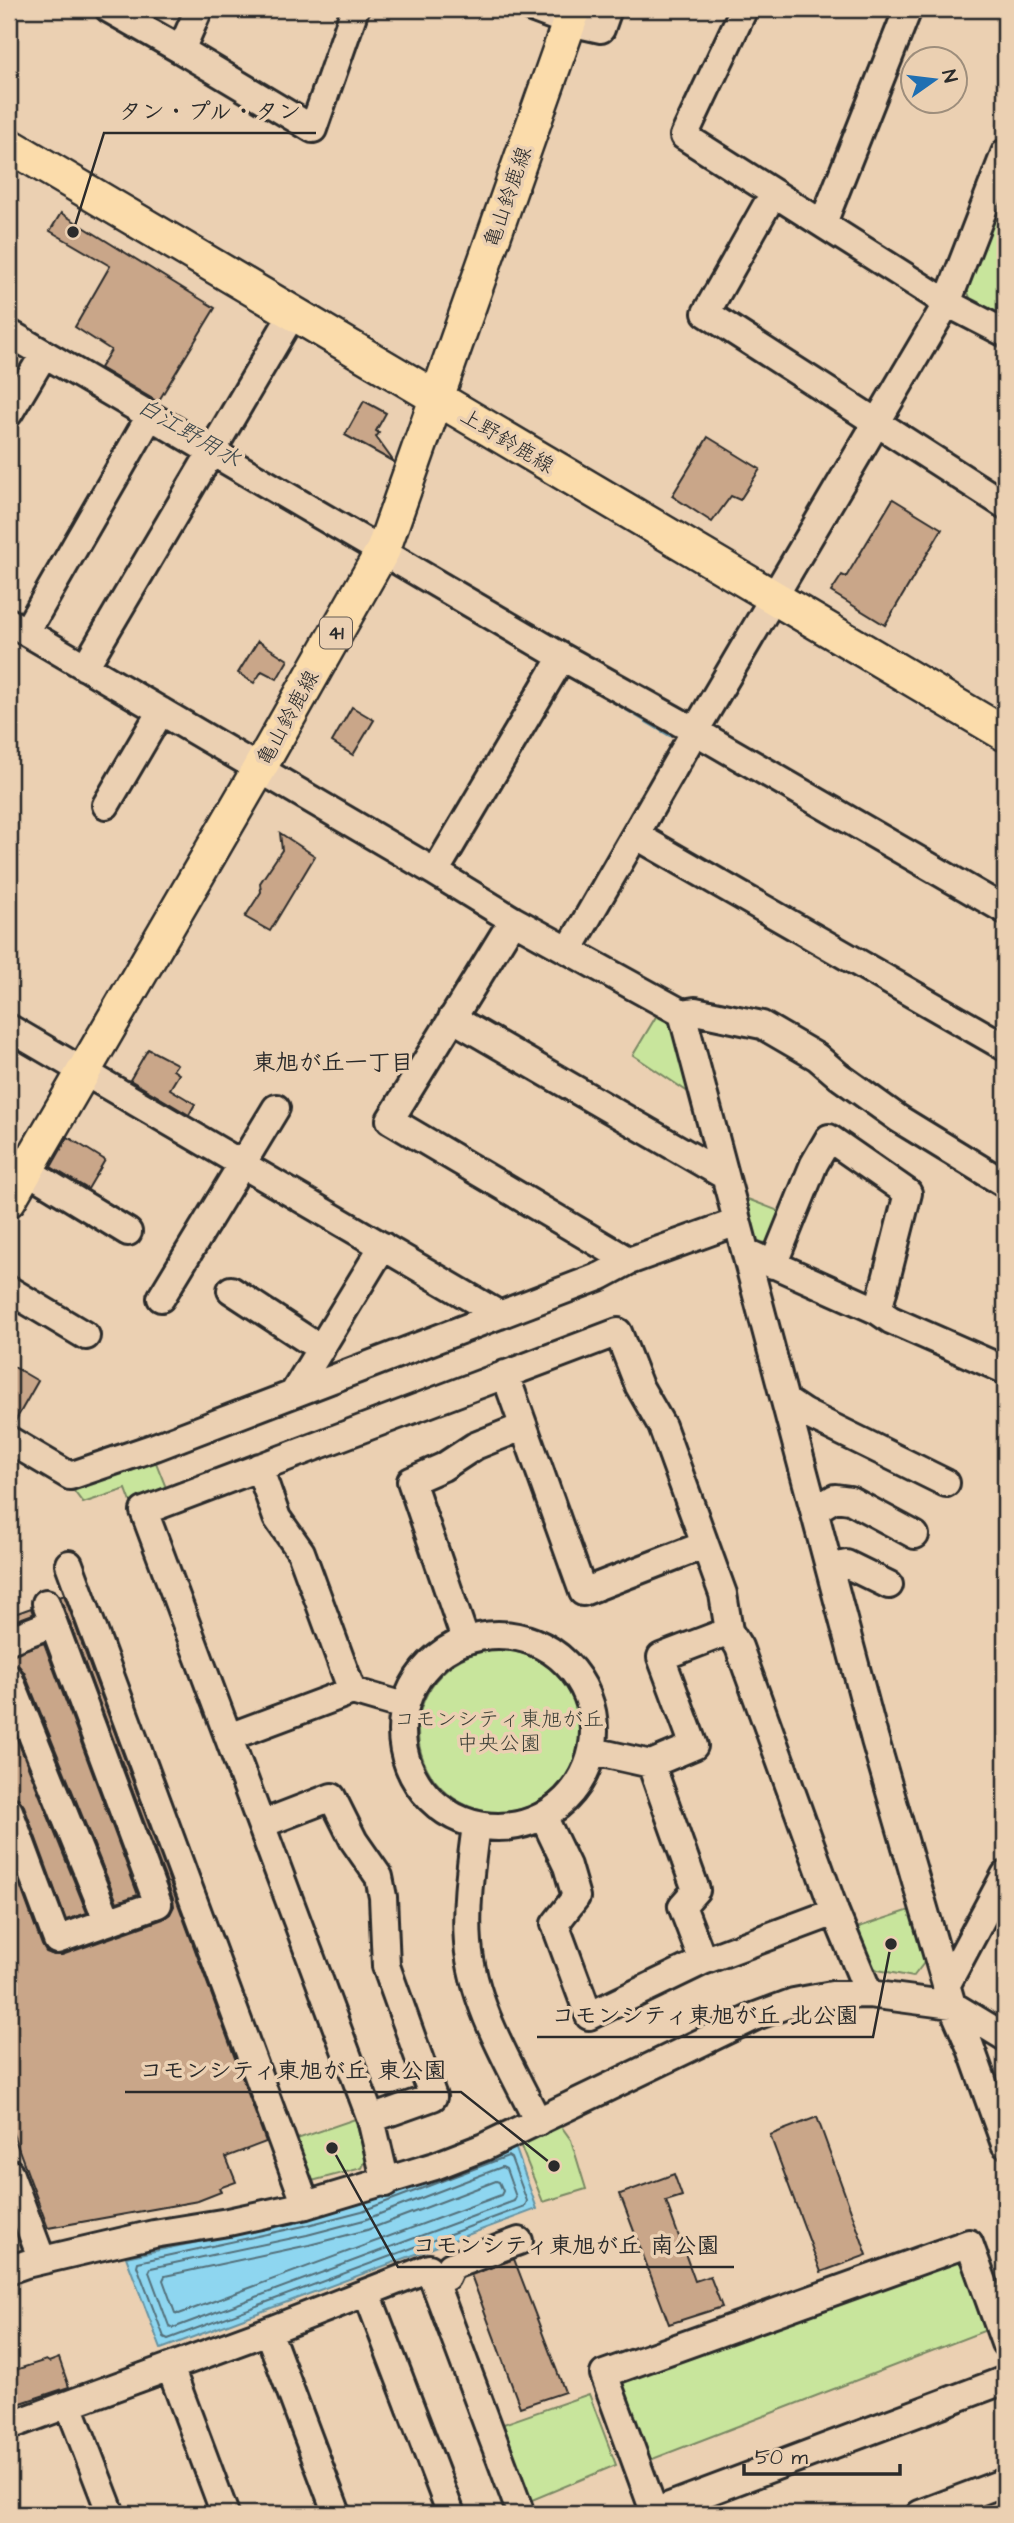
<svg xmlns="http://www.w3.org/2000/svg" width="1014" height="2523" font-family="'Architects Daughter','Klee One',sans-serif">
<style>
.green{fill:#c8e59c;stroke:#7a8864;stroke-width:2}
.water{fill:#8ed6f0;stroke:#6692a1;stroke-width:2}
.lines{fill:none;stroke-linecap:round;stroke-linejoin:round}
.shore{stroke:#536f7a;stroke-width:2}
.stream{stroke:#6692a1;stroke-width:6}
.building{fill:#c9a689;stroke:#2b2b2b;stroke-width:2}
.minor-casing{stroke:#2b2b2b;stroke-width:32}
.major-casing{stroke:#2b2b2b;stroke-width:38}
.minor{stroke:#ebd0b2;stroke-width:26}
.major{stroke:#fbdcab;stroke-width:33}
.labels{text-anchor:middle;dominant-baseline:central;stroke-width:7;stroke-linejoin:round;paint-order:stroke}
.shield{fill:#ebd0b2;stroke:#655c54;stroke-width:2}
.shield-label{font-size:19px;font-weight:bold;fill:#2b2b2b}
.street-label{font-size:21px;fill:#2b2b2b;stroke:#ebd0b2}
.park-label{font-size:21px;fill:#3b3e36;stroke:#ebd0b2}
.water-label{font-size:23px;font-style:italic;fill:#3a4549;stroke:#ebd0b2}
.neighbourhood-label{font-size:23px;font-weight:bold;fill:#2b2b2b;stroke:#ebd0b2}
.leader{fill:none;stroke:#2b2b2b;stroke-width:2.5}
.callout-dot{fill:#2b2b2b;stroke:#ebd0b2;stroke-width:2.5}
.callout-label{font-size:23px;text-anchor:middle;font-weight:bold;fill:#2b2b2b;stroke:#ebd0b2;stroke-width:7;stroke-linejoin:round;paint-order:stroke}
</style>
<rect width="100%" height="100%" fill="#ebd0b2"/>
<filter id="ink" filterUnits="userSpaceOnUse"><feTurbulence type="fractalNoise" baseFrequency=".0143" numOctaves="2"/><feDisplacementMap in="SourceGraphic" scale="14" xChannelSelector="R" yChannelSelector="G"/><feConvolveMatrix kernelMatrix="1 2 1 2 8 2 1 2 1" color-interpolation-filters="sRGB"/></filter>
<g filter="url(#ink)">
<path class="green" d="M1005 188V323L973 306 966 287Z
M657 1015 673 1025 688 1092 633 1055Z
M745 1198 784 1213 772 1245 752 1239Z
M153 1455 168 1493 132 1505 126 1489 83 1503 71 1487Z
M418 1731a81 81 0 1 1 162 0a81 81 0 1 1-162 0Z
M913 1909 927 1959 913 1977 878 1970 865 1962 853 1929Z
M358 2118 368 2155 362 2168 308 2182 294 2140Z
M561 2126 571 2140 586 2189 543 2202 520 2144Z
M951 2259 967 2264 989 2329 645 2462 620 2392 626 2379Z
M589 2394 616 2465 525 2503 495 2427Z"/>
<path class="water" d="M515 2146 537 2209 161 2349 126 2257 303 2220 360 2204Z"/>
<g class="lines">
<path class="shore" d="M508 2156 511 2158 527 2201 525 2206 168 2339 164 2337 137 2266 138 2262 304 2226 362 2211Z
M502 2167 506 2169 516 2197 514 2201 173 2328 169 2326 149 2272 151 2268 307 2235 364 2220Z
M496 2181 499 2182 503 2191 501 2195 179 2314 175 2313 163 2280 165 2276 309 2245 367 2230Z"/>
<path class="stream" d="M606 696 670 734"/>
</g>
<path class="building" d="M61 213 215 308 158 402 100 368 111 350 75 327 110 266 50 231Z
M364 401 386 413 376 431 379 433 376 437 394 462 345 435Z
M708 437 760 469 740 500 731 496 712 522 672 496Z
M893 499 942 529 885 625 831 592 842 575 846 577Z
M258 641 288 660 277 679 262 671 254 683 238 673Z
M352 707 374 720 353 755 332 742Z
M280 833 315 856 270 931 245 917 261 892 260 883 282 850Z
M148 1049 177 1064 173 1070 179 1074 170 1089 195 1104 189 1115 130 1080Z
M68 1137 105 1160 88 1189 51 1167Z
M9 1364 38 1381 13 1425 9 1424Z
M64 1595 266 2142 226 2157 236 2182 219 2188 221 2192 198 2201 48 2228 9 2123V1855L42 1945 46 1952 54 1955H62L163 1919 170 1914 174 1906 173 1899 60 1597Z
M31 1608 33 1614 9 1623V1616Z
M44 1643 138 1895 117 1902 24 1672 18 1665 9 1663V1655Z
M9 1719 87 1913 66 1920 24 1806 18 1798 9 1796Z
M817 2117 867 2255 821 2272 770 2135Z
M674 2174 682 2196 666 2201 695 2281 710 2276 722 2307 669 2324 620 2194Z
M514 2259 565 2392 520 2407 471 2275Z
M59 2358 69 2387 9 2407V2372L46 2360 49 2362Z"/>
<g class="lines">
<defs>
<path id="minor" d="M109 9 181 50
M199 9 181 50 313 129 355 9
M534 9 569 22 601 29 608 9
M744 9 684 136 947 303 695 731 1005 910
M1005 153 947 303 1005 333
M773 194 706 313 1005 505
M823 223 908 9
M9 333 562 657 695 731 569 950
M9 413 44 354
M9 622 435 872 513 920 682 1013 695 1011 762 1025 817 1057 839 1076 899 1119 1005 1184
M26 632 150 416
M85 667 293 313
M106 805 161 711
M637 836 1005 1047
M435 872 562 657
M513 920 390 1120 629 1261
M682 1013 875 1740 952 2005 970 2046 1005 2144
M452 1018 725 1176
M9 1028 500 1315
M26 1170 128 1232
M746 1252 878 1311 908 1193 829 1138 814 1164 773 1265
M9 1290 86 1336
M231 1290 321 1349
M161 1298 276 1108
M878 1311 891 1320 1005 1370
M505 1374 583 1592 704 1545
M293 1394 383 1246
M786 1401 804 1413 946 1483
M9 1440 70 1476 155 1447 601 1276 629 1261 737 1222
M259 1467 277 1518 301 1552 352 1691
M815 1510 835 1498 850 1500 915 1535
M69 1564 306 2205
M830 1568 846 1564 889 1585
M402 1731a96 96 0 1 1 192 0a96 96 0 1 1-192 0Z
M465 1639 411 1481 443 1467 475 1446 522 1427
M9 1640 53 1623
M9 1678 108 1922
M229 1737 352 1691 404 1706
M651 1764 694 1746 661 1657 729 1631
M9 1811 57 1940 158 1904 46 1603
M543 1816 567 1866 576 1897 555 1924 589 2016 703 1961 682 1906 696 1890 651 1764 593 1751
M262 1824 332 1797 354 1841 379 1877 383 1897 386 1966 433 2097 371 2119
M476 1825C471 1865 465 1903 468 1943 473 2006 511 2066 538 2122
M703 1961 835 1912
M946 1986 1005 1875
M9 2172 42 2260
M386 2183 371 2119 144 1511 618 1332 639 1386 662 1426 723 1594 729 1631 739 1647 835 1912 869 1994
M9 2270 26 2264 154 2234 228 2222 306 2205 435 2166 484 2147 756 2016 794 2002 832 1995 869 1994 952 2005 1005 2037
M434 2281 446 2277 451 2266 519 2241
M367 2293 451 2514
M268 2331 337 2514
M170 2367 225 2514
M69 2405 111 2514
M9 2426 268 2331 429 2268 521 2514
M654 2512 1005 2380
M655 2514 604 2374 969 2243 1005 2343
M920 2514 1005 2482"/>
<path id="major" d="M9 145 1005 734
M9 1200 259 769 383 550 574 9"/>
</defs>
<use href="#minor" class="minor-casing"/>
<use href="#major" class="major-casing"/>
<use href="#minor" class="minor"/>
<use href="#major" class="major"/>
</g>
</g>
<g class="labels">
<rect class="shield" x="320" y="617.5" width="32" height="31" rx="5"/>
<g class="shield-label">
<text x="336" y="633">41</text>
</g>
<g class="street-label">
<text transform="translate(508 197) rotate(-71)">亀山鈴鹿線</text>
<text transform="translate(507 441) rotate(31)">上野鈴鹿線</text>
<text transform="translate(288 718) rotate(-61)">亀山鈴鹿線</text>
</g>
<g class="park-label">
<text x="499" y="1719">コモンシティ東旭が丘<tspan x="499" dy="24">中央公園</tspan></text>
</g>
<g class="water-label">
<text transform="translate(189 433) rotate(30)">白江野用水</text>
</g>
<g class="neighbourhood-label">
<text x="333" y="1063">東旭が丘一丁目</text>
</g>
</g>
<path class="leader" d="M73 232L104 133H316M891 1944L873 2037H537M554 2166L461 2092H125M332 2148L398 2267H734"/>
<g class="callout-dot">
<circle cx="73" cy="232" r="7"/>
<circle cx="891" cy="1944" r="7"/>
<circle cx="554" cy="2166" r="7"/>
<circle cx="332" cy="2148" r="7"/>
</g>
<g class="callout-label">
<text x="210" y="119">タン・プル・タン</text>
<text x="705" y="2023">コモンシティ東旭が丘 北公園</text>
<text x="293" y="2078">コモンシティ東旭が丘 東公園</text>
<text x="566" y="2253">コモンシティ東旭が丘 南公園</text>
</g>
<rect width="1014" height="2523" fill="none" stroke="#ebd0b2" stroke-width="35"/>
<rect x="18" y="18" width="979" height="2488" fill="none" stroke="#2b2b2b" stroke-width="2.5" filter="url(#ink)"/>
<g transform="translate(934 80) rotate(76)"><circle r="33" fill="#ebd0b2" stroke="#9e8e7c" stroke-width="2"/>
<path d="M0-5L12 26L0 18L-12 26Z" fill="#1f6fb2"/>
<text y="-10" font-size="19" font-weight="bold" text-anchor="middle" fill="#2b2b2b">N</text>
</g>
<path d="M744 2464v10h156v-10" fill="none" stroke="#2b2b2b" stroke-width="3.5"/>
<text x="755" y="2464" font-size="21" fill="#2b2b2b" stroke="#ebd0b2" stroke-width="5" paint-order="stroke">50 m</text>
</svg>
